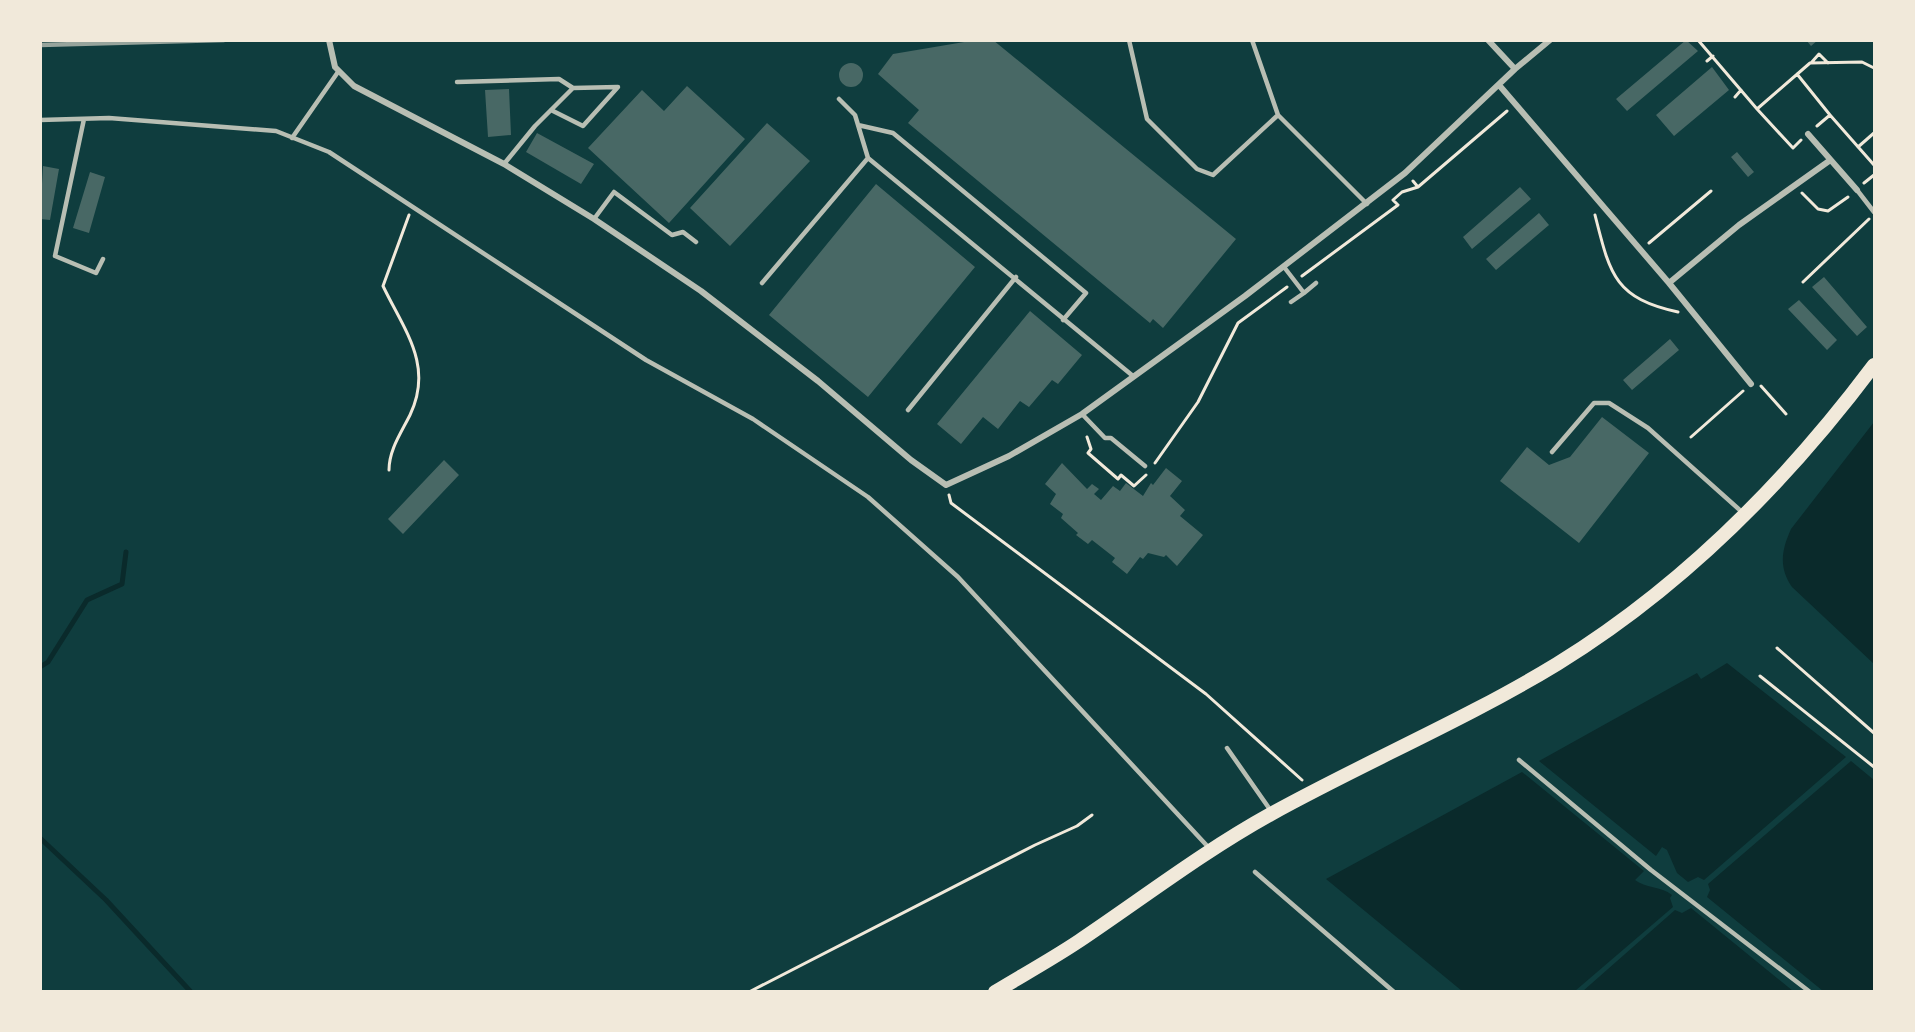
<svg xmlns="http://www.w3.org/2000/svg" width="1915" height="1032" font-family="'Alegreya Sans',sans-serif">
<style>
.water{fill:#0a2a2b}
.lines{fill:none;stroke-linecap:round;stroke-linejoin:round}
.stream{stroke:#0a2a2b;stroke-width:5}
.building{fill:#486865}
.path{stroke:#f1e9da;stroke-width:3}
.service{stroke:#b8beb3;stroke-width:4.5}
.minor{stroke:#b8beb3;stroke-width:6}
.trunk{stroke:#f1e9da;stroke-width:14}
.rail{stroke:#97a49c;stroke-width:4.5}
</style>
<rect width="100%" height="100%" fill="#0f3d3e"/>
<path class="water" d="M1874 422V664L1792 587C1778 567 1782 549 1791 529Z
M1727 663 1846 757 1704 880 1698 877 1688 882 1677 873 1667 850 1662 847 1656 856 1539 761 1697 673 1701 679Z
M1851 761 1874 780V991H1823L1707 897 1710 890 1708 884Z
M1522 772 1644 871 1635 880C1645 888 1661 886 1672 895L1670 898 1673 907 1575 991H1462L1326 879Z
M1691 908 1793 991H1583L1675 910 1682 913Z"/>
<g class="lines">
<path class="stream" d="M40 667 48 662 87 600 122 584 126 552
M40 838 106 900 191 992"/>
</g>
<path class="building" d="M976 40H993L1236 239 1163 328 1153 319 1150 323 908 123 919 110 878 74 893 54Z
M1686 40 1698 51 1627 111 1616 99Z
M1806 40H1818L1811 46Z
M839 75a12 12 0 1 1 24 0a12 12 0 1 1-24 0Z
M1712 67 1729 90 1674 136 1656 115Z
M687 86 745 139 669 223 588 148 642 90 664 111Z
M509 89 511 135 488 137 485 90Z
M767 123 810 161 730 246 690 208Z
M537 133 594 164 581 184 526 152Z
M1737 152 1754 172 1748 177 1731 157Z
M43 166 59 169 50 220 40 219Z
M90 172 105 177 89 233 73 228Z
M876 184 975 267 868 397 769 315Z
M1520 187 1531 199 1472 249 1463 237Z
M1539 213 1549 225 1496 270 1486 259Z
M1824 277 1867 327 1857 336 1812 287Z
M1799 300 1837 340 1827 350 1788 309Z
M1030 311 1082 355 1058 384 1052 380 1029 407 1020 401 998 429 983 417 961 444 937 424Z
M1670 339 1679 350 1632 390 1623 380Z
M1602 417 1649 453 1579 543 1500 481 1527 447 1549 465 1570 457Z
M444 460 459 475 403 534 388 519Z
M1062 463 1087 489 1092 484 1099 489 1094 494 1101 500 1113 486 1120 491 1126 483 1143 496 1151 483 1153 485 1166 468 1182 481 1170 496 1185 510 1180 516 1203 535 1177 566 1166 555 1164 557 1148 553 1143 559 1140 557 1127 574 1112 562 1115 558 1092 540 1088 544 1076 535 1078 533 1061 518 1063 514 1050 504 1056 494 1045 484Z"/>
<g class="lines">
<path class="path" d="M1698 40 1757 109
M1707 61 1713 56
M1811 63 1819 54 1828 63
M1797 74 1830 115 1817 126
M1735 97 1741 90
M1830 115 1874 165
M1801 140 1793 148 1757 109 1810 63 1862 62 1874 68
M1858 147 1874 133
M1413 181 1418 187 1507 111
M1864 183 1874 175
M1802 193 1818 209 1828 211 1848 197
M1595 215C1610 274 1614 298 1678 312
M1649 243 1711 191
M1302 276 1398 205 1393 200 1402 192 1418 187
M1803 282 1869 219
M1761 386 1786 414
M1087 437 1091 449 1088 453 1118 479 1121 475 1134 486 1146 475
M1691 437 1743 391
M1155 463 1198 402 1238 323 1287 287
M389 470C389 450 401 433 410 415 434 365 404 330 383 286L409 215
M949 495 951 503 1206 694 1302 780
M1777 648 1874 733
M1760 676 1874 767
M749 992 1035 845 1077 826 1092 815"/>
<path class="service" d="M1129 40 1147 119 1197 169 1213 175 1278 115
M1252 40 1278 115 1367 204
M457 82 559 79 573 88
M839 99 855 115 868 158 1133 376
M84 119 55 256 96 273 103 259
M40 120 109 118 276 131 329 152 646 360 753 419 868 497 958 577 1210 849
M858 125 893 133 1086 293 1063 320
M292 138 338 72
M504 164 535 126 573 88 618 87 583 126 551 110
M1857 190 1874 212
M594 219 614 192 672 235 683 232 696 242
M1284 267 1304 293 1291 302
M762 283 868 158
M1304 293 1316 283
M908 410 1016 277
M1082 414 1105 438H1111L1145 466
M1552 452 1594 403H1609L1648 428 1742 512
M1227 748 1271 811
M1519 760 1651 870 1810 992
M1255 872 1394 992"/>
<path class="minor" d="M329 40 335 67 354 86 504 164 594 219 701 291 818 381 911 460 946 485 1009 456 1082 414 1245 296 1405 173 1515 69 1550 40
M1488 40 1515 69
M1499 85 1669 283 1751 384
M1808 134 1857 190
M1669 283 1739 225 1829 161"/>
<path class="trunk" d="M995 992C1023 975 1052 959 1079 941 1143 898 1204 851 1271 814 1365 762 1465 720 1557 664 1682 587 1787 481 1874 365"/>
<path class="rail" d="M40 45 224 40"/>
</g>
<rect width="1915" height="1032" fill="none" stroke="#f1e9da" stroke-width="84"/>
</svg>
